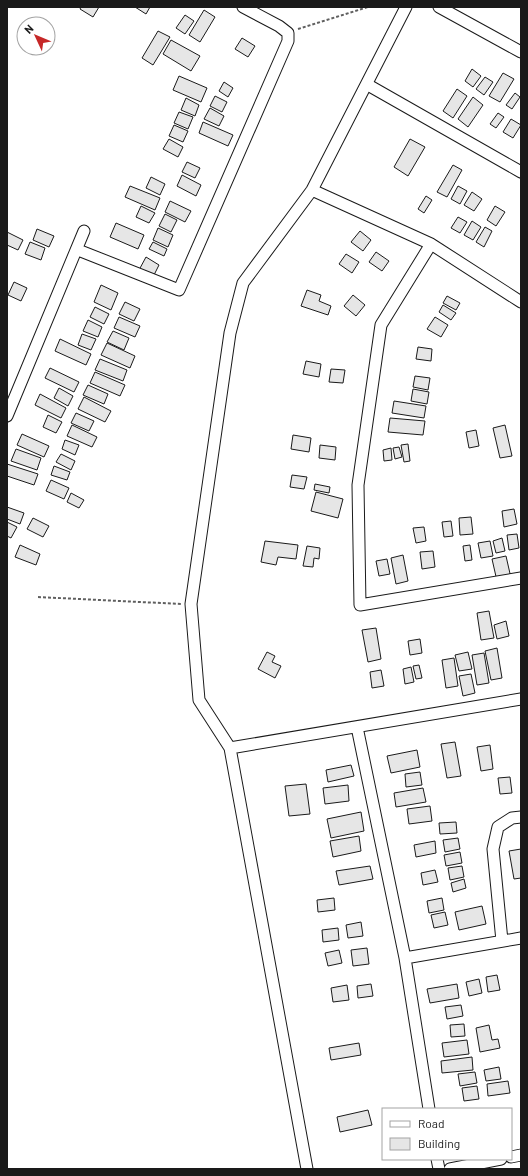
<svg xmlns="http://www.w3.org/2000/svg" width="528" height="1176" font-family="Barlow,sans-serif">
<style>
.building{fill:#e6e6e6;stroke:#1a1a1a}
.lines{fill:none;stroke-linecap:round;stroke-linejoin:round}
.minor-casing{stroke:#1a1a1a;stroke-width:13}
.path{stroke:#5f5f5f;stroke-width:2;stroke-dasharray:3 2;stroke-linecap:butt}
.minor{stroke:#fff;stroke-width:11}
</style>
<rect width="100%" height="100%" fill="#fff"/>
<path class="building" d="M81 7H99L93 17 80 9Z
M135 7H150L146 14Z
M204 10 215 17 200 42 189 35Z
M185 15 194 21 185 34 176 28Z
M158 31 170 37 153 65 142 58Z
M242 38 255 46 248 57 235 49Z
M171 40 200 56 191 71 163 54Z
M472 69 481 76 473 87 465 81Z
M503 73 514 79 500 102 489 96Z
M179 76 207 88 201 102 173 90Z
M485 77 493 82 484 95 476 89Z
M224 82 233 88 228 97 219 91Z
M457 89 467 96 453 118 443 111Z
M515 93 520 97 512 109 506 105Z
M215 96 227 102 222 112 210 106Z
M473 97 483 105 468 127 458 119Z
M186 98 199 105 195 116 181 110Z
M210 108 224 116 219 126 204 119Z
M179 112 193 117 188 129 174 123Z
M498 113 504 117 496 128 490 124Z
M511 119 521 125 513 138 503 132Z
M203 122 233 135 228 146 199 133Z
M174 125 188 131 183 142 169 136Z
M169 139 183 147 178 157 163 149Z
M410 139 425 147 408 176 394 167Z
M187 162 200 168 195 178 182 172Z
M453 165 462 170 447 197 437 192Z
M182 175 201 185 196 196 177 186Z
M151 177 165 184 160 195 146 188Z
M130 186 160 198 155 210 125 197Z
M458 186 467 191 460 204 451 199Z
M472 192 482 199 474 211 464 205Z
M426 196 432 200 424 213 418 209Z
M170 201 191 211 185 222 165 212Z
M141 206 155 213 149 223 136 217Z
M495 206 505 212 496 226 487 220Z
M165 214 177 220 171 232 159 226Z
M458 217 467 222 460 233 451 228Z
M472 221 481 227 473 240 464 235Z
M116 223 144 235 138 249 110 237Z
M485 227 492 231 484 247 476 242Z
M158 228 173 235 168 247 153 240Z
M37 229 54 236 49 247 33 240Z
M360 231 371 240 363 251 351 242Z
M7 232 23 240 18 250 7 245Z
M30 242 45 248 41 260 25 254Z
M153 242 167 249 164 256 149 249Z
M376 252 389 261 382 271 369 262Z
M346 254 359 262 352 273 339 264Z
M146 257 159 265 153 277 139 270Z
M14 282 27 288 21 301 8 295Z
M101 285 118 293 111 310 94 302Z
M307 290 321 295 319 301 331 306 328 315 301 306Z
M353 295 365 305 356 316 344 306Z
M447 296 460 303 456 310 443 303Z
M125 302 140 309 134 321 119 314Z
M443 305 456 313 451 320 439 312Z
M95 307 109 314 104 324 90 317Z
M119 317 140 326 135 337 114 328Z
M435 317 448 325 441 337 427 329Z
M88 320 102 327 98 337 83 331Z
M113 331 129 338 124 350 107 342Z
M82 334 96 339 91 350 78 345Z
M60 339 91 354 86 365 55 351Z
M107 343 135 356 130 368 101 355Z
M418 347 432 349 431 361 416 359Z
M100 359 127 370 123 381 95 370Z
M306 361 321 364 319 377 303 374Z
M50 368 79 382 74 392 45 378Z
M331 369 345 370 343 383 329 382Z
M95 372 125 385 120 396 90 383Z
M415 376 430 378 428 390 413 387Z
M88 385 108 394 104 404 83 395Z
M59 388 73 396 68 406 54 398Z
M413 389 429 392 427 404 411 401Z
M40 394 66 408 61 418 35 405Z
M84 397 111 411 105 422 78 409Z
M394 401 426 406 424 418 392 413Z
M76 413 94 421 89 431 71 423Z
M48 415 62 422 56 433 43 427Z
M390 418 425 421 423 435 388 432Z
M72 425 97 437 92 447 67 436Z
M505 425 512 456 500 458 493 428Z
M476 430 479 446 469 448 466 432Z
M22 434 49 446 44 457 17 445Z
M293 435 311 438 309 452 291 449Z
M65 440 79 445 75 455 62 449Z
M408 444 410 461 404 462 401 445Z
M320 445 336 447 335 460 319 458Z
M399 447 402 457 395 459 393 448Z
M391 448 392 460 384 461 383 450Z
M16 449 41 458 37 470 11 461Z
M61 454 75 461 71 470 56 462Z
M7 464 38 474 34 485 7 476Z
M54 466 70 472 67 480 51 475Z
M292 475 307 477 304 489 290 487Z
M51 480 69 488 64 499 46 491Z
M315 484 330 487 329 493 314 490Z
M316 492 343 499 338 518 311 511Z
M71 493 84 500 79 508 67 502Z
M7 507 24 513 20 524 7 519Z
M514 509 517 524 504 527 502 511Z
M471 517 473 534 460 535 459 518Z
M33 518 49 526 43 537 27 529Z
M451 521 453 536 444 537 442 522Z
M7 522 17 527 11 538 7 536Z
M424 527 426 541 416 543 413 528Z
M517 534 519 548 509 550 507 535Z
M502 538 505 551 496 553 493 541Z
M265 541 298 545 296 559 278 557 276 565 261 562Z
M490 541 493 556 481 558 478 543Z
M20 545 40 554 36 565 15 557Z
M470 545 472 560 465 561 463 546Z
M307 546 320 548 319 559 314 558 313 567 303 566Z
M433 551 435 567 422 569 420 552Z
M403 555 408 581 396 584 391 558Z
M506 556 511 578 497 581 492 559Z
M387 559 390 574 379 576 376 561Z
M489 611 494 638 481 640 477 613Z
M506 621 509 636 497 639 494 625Z
M376 628 381 659 368 662 362 630Z
M420 639 422 653 410 655 408 641Z
M497 648 502 678 491 680 485 651Z
M267 652 275 656 272 662 281 666 275 678 258 669Z
M468 652 472 669 459 671 455 655Z
M484 653 489 683 477 685 472 655Z
M454 658 458 686 446 688 442 660Z
M419 665 422 678 416 679 413 666Z
M411 667 414 682 405 684 403 669Z
M381 670 384 686 372 688 370 672Z
M471 674 475 693 463 696 459 676Z
M455 742 461 776 447 778 441 744Z
M490 745 493 769 481 771 477 747Z
M417 750 420 767 391 773 387 756Z
M351 765 354 776 328 782 326 770Z
M420 772 422 785 406 787 405 774Z
M510 777 512 793 500 794 498 778Z
M306 784 310 814 289 816 285 786Z
M348 785 349 801 325 804 323 788Z
M423 788 426 802 396 807 394 793Z
M430 806 432 821 409 824 407 809Z
M361 812 364 831 331 838 327 819Z
M456 822 457 833 440 834 439 823Z
M359 836 361 851 333 857 330 841Z
M458 838 460 849 445 852 443 840Z
M435 841 436 853 416 857 414 845Z
M521 849V878L514 879 509 851Z
M460 852 462 863 446 866 444 855Z
M370 866 373 879 339 885 336 871Z
M462 866 464 877 450 880 448 868Z
M435 870 438 882 423 885 421 873Z
M464 879 466 888 453 892 451 883Z
M334 898 335 910 318 912 317 900Z
M442 898 444 910 429 913 427 901Z
M482 906 486 924 459 930 455 912Z
M445 912 448 925 434 928 431 915Z
M361 922 363 936 348 938 346 925Z
M338 928 339 940 323 942 322 930Z
M367 948 369 964 353 966 351 950Z
M339 950 342 963 328 966 325 953Z
M497 975 500 990 488 992 486 977Z
M479 979 482 993 469 996 466 982Z
M371 984 373 996 358 998 357 986Z
M457 984 459 998 430 1003 427 989Z
M347 985 349 1000 333 1002 331 988Z
M461 1005 463 1016 447 1019 445 1007Z
M464 1024 465 1036 451 1037 450 1025Z
M489 1025 492 1040 498 1039 500 1048 480 1052 476 1028Z
M467 1040 469 1054 444 1057 442 1043Z
M359 1043 361 1055 331 1060 329 1048Z
M472 1057 473 1070 442 1073 441 1061Z
M499 1067 501 1079 486 1081 484 1070Z
M475 1072 477 1083 460 1086 458 1074Z
M508 1081 510 1093 488 1096 487 1084Z
M477 1086 479 1099 464 1101 462 1088Z
M368 1110 372 1125 340 1132 337 1117Z"/>
<g class="lines">
<defs>
<path id="minor" d="M439 7 521 52
M368 85 521 172
M312 190 431 244 521 302
M431 244 381 325 358 485 360 605 521 578
M78 250 179 290 288 41V33L279 26 243 7
M7 416 84 231
M357 727 405 958 429 1109
M230 748 521 699
M502 941 493 849 498 827 512 818 521 817
M405 958 521 938
M511 1157 521 1155
M437 1159 439 1169
M307 1169 230 748 199 700 191 604 230 333 243 283 312 190 406 7
M450 1169 501 1159"/>
</defs>
<use href="#minor" class="minor-casing"/>
<path class="path" d="M298 29 368 7
M38 597 181 604"/>
<use href="#minor" class="minor"/>
</g>
<rect width="528" height="1176" fill="none" stroke="#1a1a1a" stroke-width="16"/>
<rect x="382" y="1108" width="130" height="52" fill="#ffffff" stroke="#a3a3a3"/>
<rect x="390" y="1121" width="20" height="6" fill="#ffffff" stroke="#a3a3a3"/>
<text x="418" y="1128" font-size="12" fill="#1a1a1a">Road</text>
<rect x="390" y="1138" width="20" height="12" fill="#e6e6e6" stroke="#a3a3a3"/>
<text x="418" y="1148" font-size="12" fill="#1a1a1a">Building</text>
<g transform="translate(36 36) rotate(314)"><circle r="19" fill="#ffffff" stroke="#a3a3a3"/>
<path d="M0-3L7 15L0 10L-7 15Z" fill="#c62828"/>
<text y="-6" font-size="11" font-weight="bold" text-anchor="middle" fill="#1a1a1a">N</text>
</g>
</svg>
